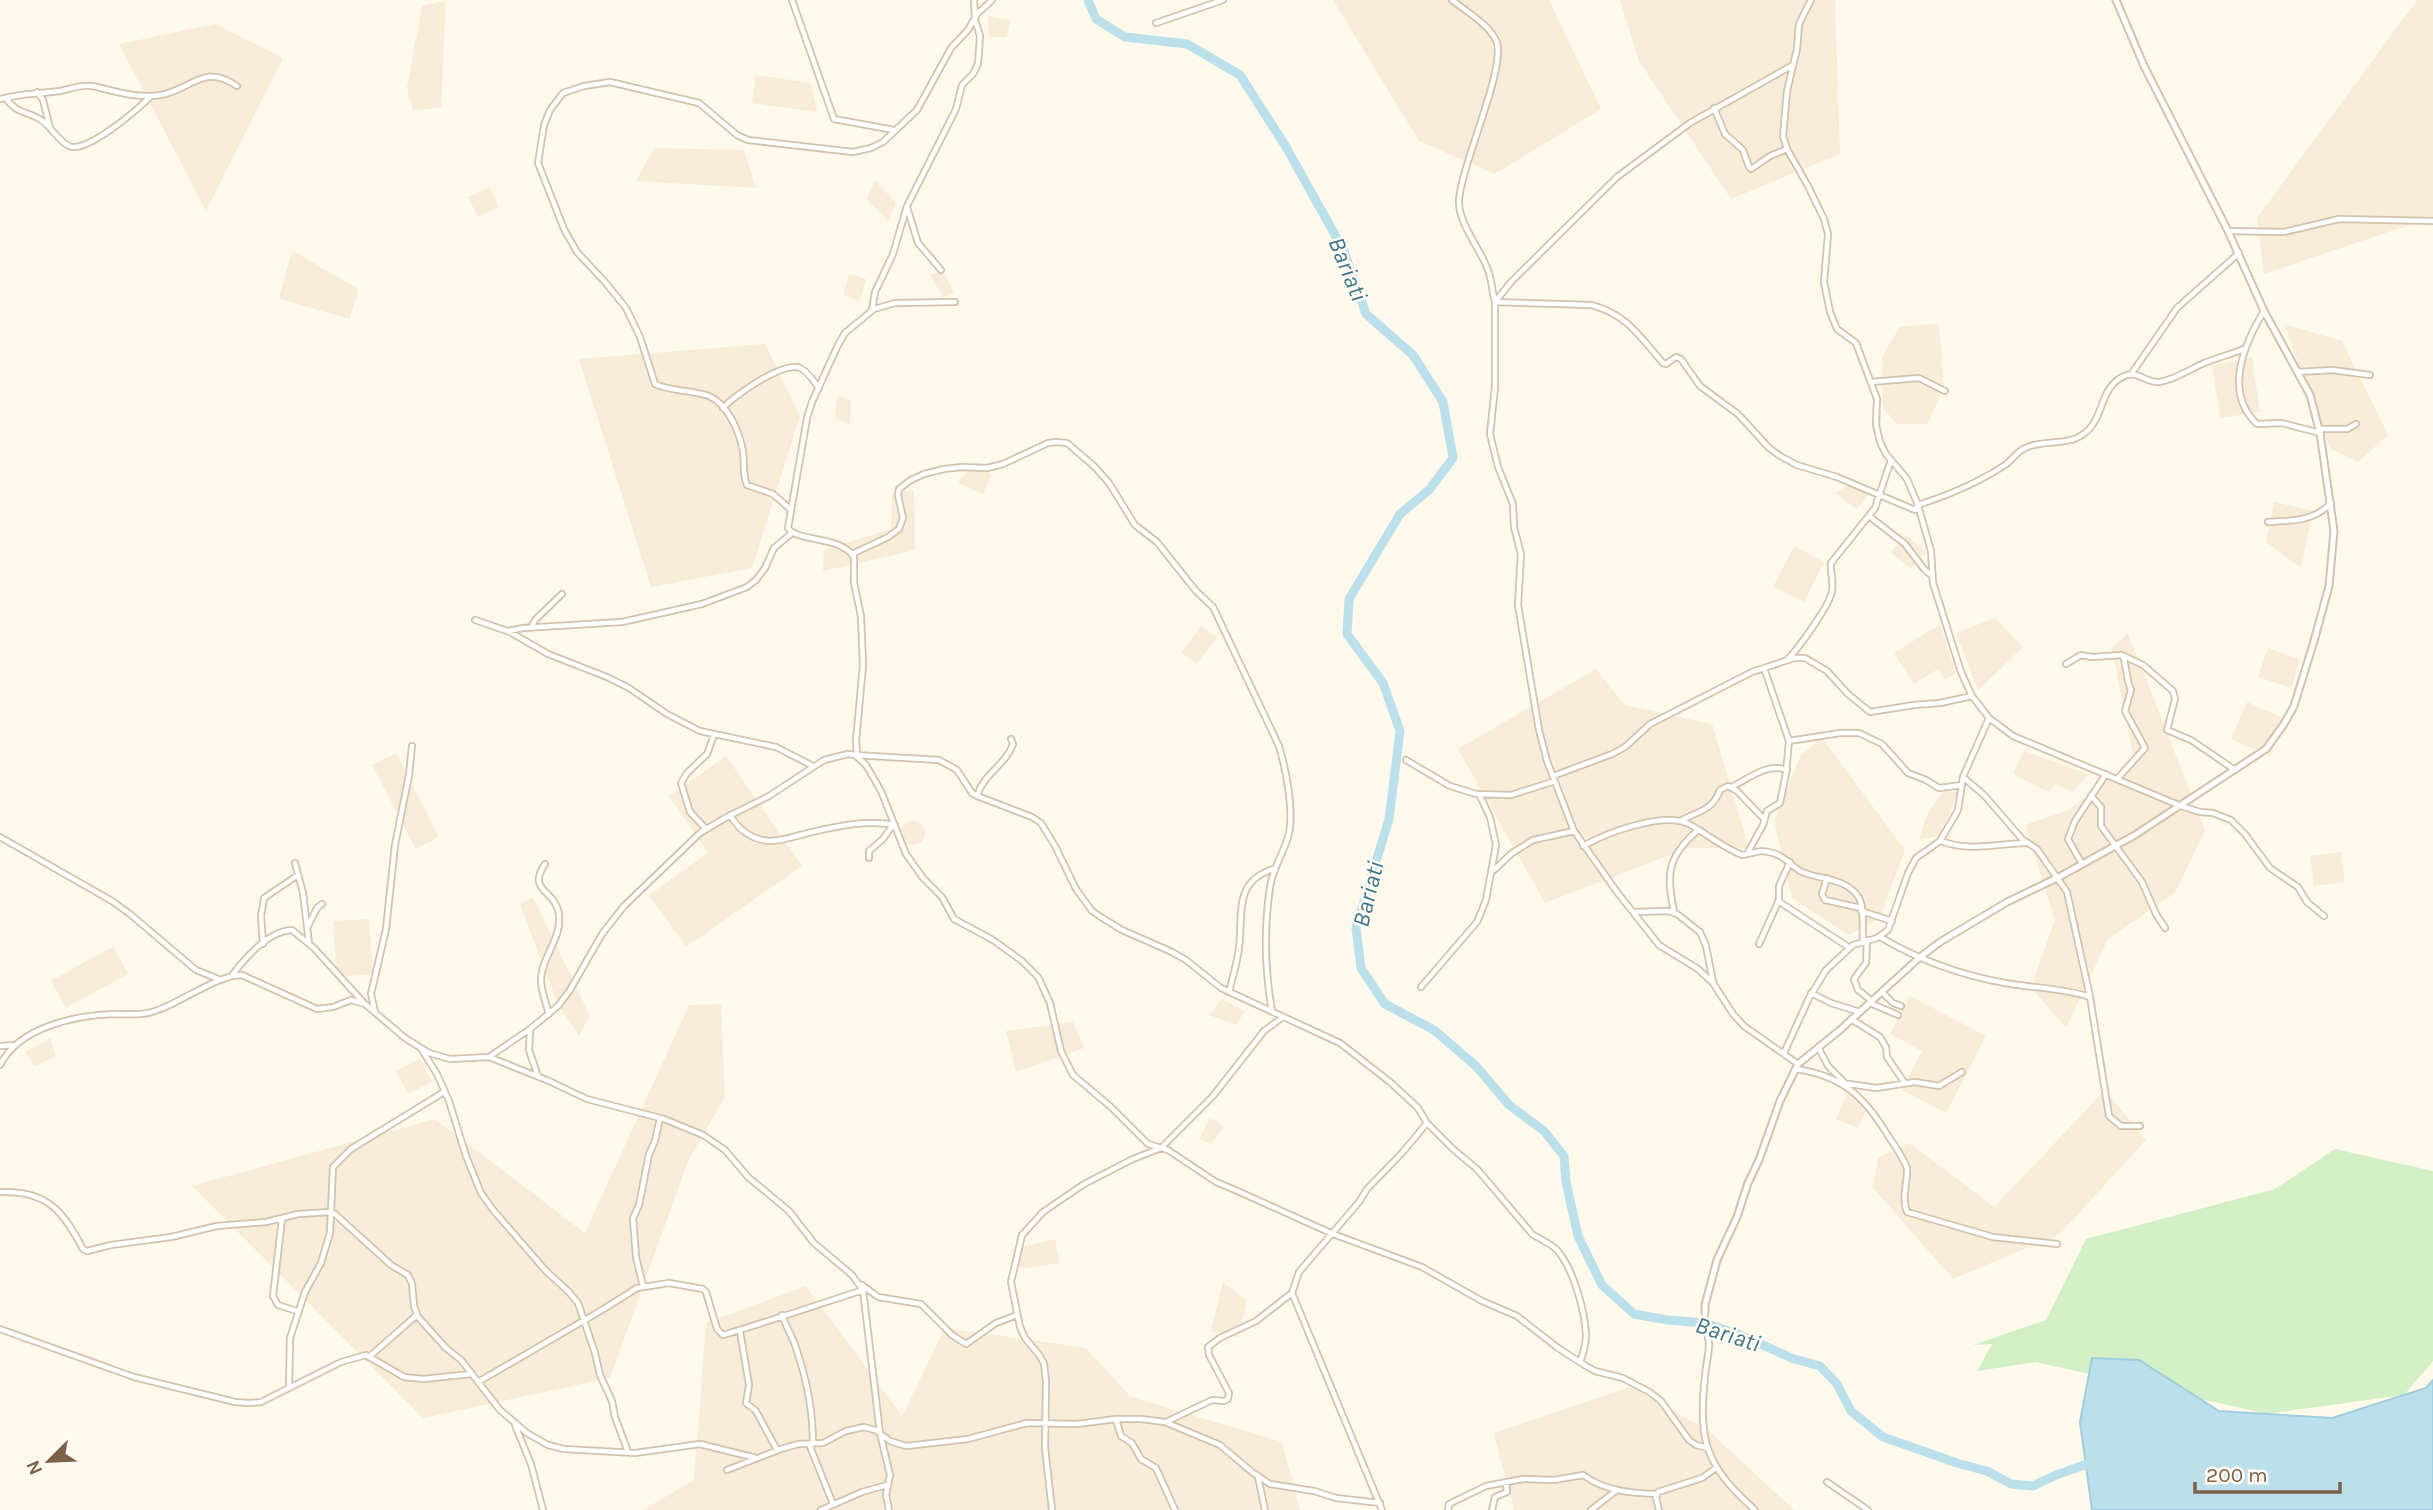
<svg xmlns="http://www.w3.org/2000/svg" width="2433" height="1510" font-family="Karla,sans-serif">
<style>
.residential{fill:#f7ecd7}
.green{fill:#d2efc5}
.water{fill:#bbdfeb;stroke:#a0cede;stroke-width:2}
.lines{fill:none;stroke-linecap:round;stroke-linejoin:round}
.river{stroke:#bbdfeb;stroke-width:9}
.minor-casing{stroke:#d3c2ad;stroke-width:8}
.tertiary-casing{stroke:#d3c2ad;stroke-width:9}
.minor{stroke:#fff;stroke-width:4.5}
.tertiary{stroke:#fff;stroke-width:5}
.labels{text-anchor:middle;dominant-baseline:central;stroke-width:5;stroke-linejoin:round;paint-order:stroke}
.water-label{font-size:24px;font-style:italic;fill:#3d768b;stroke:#fffbf2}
</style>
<rect width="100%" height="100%" fill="#fef9ea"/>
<path class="residential" d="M446 0 441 107 413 111 407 88 422 6Z
M1333 0H1549L1601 109 1495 174 1419 141Z
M1620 0H1835L1840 154 1731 199 1639 61Z
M2417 0H2433V217L2264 274 2257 218Z
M988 16 1010 20 1007 37H989Z
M216 24 283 58 206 211 119 44Z
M756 75 811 83 817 112 752 103Z
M654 148 744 150 756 188 636 181Z
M875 180 896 203 888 222 867 199Z
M490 187 499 207 478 217 468 197Z
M292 250 358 289 350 319 279 299Z
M943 272 954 292 943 298 930 274Z
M849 274 866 279 860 301 843 295Z
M1939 323 1944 388 1927 424H1897L1883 408 1882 356 1900 327Z
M2284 324 2342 341 2388 435 2358 462 2330 448Z
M765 344 800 416 752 568 651 587 579 359Z
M2252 357 2260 412 2220 418 2212 366Z
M837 395 851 401 850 425 835 418Z
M974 462 991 475 983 494 958 483Z
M1850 484 1870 492 1857 509 1835 493Z
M914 490 915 550 823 571 824 550 891 529 892 493Z
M2274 502 2313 511 2301 568 2266 542Z
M1906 535 1926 552 1911 569 1891 552Z
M1794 546 1824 562 1804 602 1773 587Z
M1995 618 2023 647 1978 690 1956 633Z
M1940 624 1956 673 1945 680 1938 669 1914 684 1894 653Z
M1201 626 1217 637 1197 664 1181 653Z
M2128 633 2205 830 2175 893 2108 939 2066 1028 2031 987 2055 920 2025 825 2068 810 2134 761 2112 648Z
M2268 648 2300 660 2291 688 2258 677Z
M1596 669 1625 705 1712 724 1749 848H1688L1545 903 1458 749Z
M2247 702 2286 719 2270 756 2231 739Z
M1822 738 1905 850 1879 919 1848 935 1792 898 1774 821 1801 755Z
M2024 751 2089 774 2072 792 2056 784 2048 792 2013 774Z
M396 753 439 837 416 849 372 765Z
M726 756 802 866 686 947 649 895 708 853 669 796Z
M1943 791 1959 792 1939 836 1919 840 1927 815Z
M901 833a12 12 0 1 1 24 0a12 12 0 1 1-24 0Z
M2341 852 2345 882 2314 886 2310 856Z
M533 897 590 1016 579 1035 559 1007 520 904Z
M369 919 373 974 337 977 333 921Z
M113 946 128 974 66 1008 51 981Z
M1910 996 1986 1036 1946 1113 1902 1090 1922 1051 1890 1034Z
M1222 999 1245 1011 1236 1025 1209 1015Z
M721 1004 725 1097 688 1161 610 1378 423 1418 192 1186 435 1119 585 1233 689 1005Z
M1073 1022 1084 1048 1016 1072 1006 1031Z
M51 1038 55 1057 34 1066 25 1052Z
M420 1059 432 1082 408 1094 396 1071Z
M2105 1090 2146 1140 2060 1234 1953 1279 1873 1188 1878 1158 1909 1143 1994 1207Z
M1848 1091 1867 1107 1858 1128 1836 1119Z
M1210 1118 1224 1126 1211 1144 1199 1139Z
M1055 1239 1060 1263 1021 1269 1012 1249Z
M1223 1282 1247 1301 1238 1337 1211 1331Z
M806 1286 902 1416 945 1328 1086 1348 1131 1397 1282 1442 1300 1510H643L694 1480 706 1323Z
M1630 1387 1708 1430 1794 1510H1514L1494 1433Z"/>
<path class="green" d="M2335 1149 2433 1171V1361L2404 1395 2267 1414 2036 1362 1977 1371 1992 1344 1973 1345 2046 1320 2086 1239 2275 1189Z"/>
<path class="water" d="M2092 1358 2139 1360 2219 1411 2332 1418 2426 1388 2433 1380V1510H2092L2080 1422Z"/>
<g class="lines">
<path class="river" d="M1088 0 1096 19 1125 37 1187 44 1240 75 1286 147 1344 251 1366 314 1413 355 1443 402 1453 458 1429 490 1400 514 1349 599 1347 634 1383 683 1400 731 1389 819 1356 928 1361 968 1385 1004 1434 1030 1476 1066 1509 1105 1544 1131 1564 1156 1566 1182 1578 1236 1602 1285 1634 1314 1668 1320 1704 1323 1738 1334 1794 1359 1820 1366 1837 1384 1851 1411 1883 1437 1960 1464 1987 1471 2011 1484 2033 1486 2056 1475 2095 1461"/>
<defs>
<path id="minor" d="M792 0 834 119 894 130
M1452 0C1466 11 1488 24 1496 40 1508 65 1461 164 1459 201 1458 223 1481 250 1488 270 1492 280 1492 292 1495 302L1591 305C1627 314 1640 337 1663 363L1666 364 1676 357 1681 359 1700 386 1738 414 1769 448 1780 456 1797 465 1837 477 1915 510 1918 505C1949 495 1978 483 2005 465 2012 460 2018 451 2025 448 2043 439 2066 446 2082 435 2105 421 2098 388 2124 376 2137 370 2146 383 2159 382 2175 380 2190 369 2204 363 2217 358 2231 354 2244 349
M1811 0 1799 24 1797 49 1787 91 1783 136 1787 149 1808 186 1824 219 1828 234 1824 282 1830 312 1837 329 1856 343 1877 399 1876 425 1880 442 1886 454 1907 479 1918 505 1931 551 1933 583 1961 672 1972 696 1989 718 2013 736 2181 806 2200 812 2213 813 2231 820 2245 834 2270 868 2298 887 2307 902 2324 916
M1156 23 1223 0
M1793 65 1690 123 1617 177 1511 282 1495 302V387L1490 434 1498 467 1513 504 1514 527 1521 554 1518 605 1539 730 1547 761 1574 831 1617 892 1659 945 1698 969 1713 983 1733 1014 1744 1026 1798 1064
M37 92 43 100 50 128
M6 98C15 113 27 111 41 120 52 127 57 140 69 146 86 154 137 110 150 97
M1 99C21 93 39 94 60 91 70 89 82 84 92 86 115 91 138 99 161 95 192 89 204 63 237 86
M1714 108 1725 134 1743 150 1749 167 1751 169 1770 156 1787 149
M907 207 918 243 941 270
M2228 231 2284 232 2339 219 2433 221
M872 310 875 292 893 254 907 206 956 109 962 85 973 74 978 64 980 36 975 20 974 0
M2264 311C2244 344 2223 392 2257 424L2282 423 2320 433
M2298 372 2332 370 2370 375
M2132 373 2177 308 2239 253
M1871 382 1919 378 1945 391
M723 408C733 396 784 361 800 368 807 370 814 382 819 388
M2319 429H2347L2356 424
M791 510 773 494 747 485C742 474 745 463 743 452 740 433 728 404 709 396 693 390 668 391 655 384L640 337 626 308 605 282 577 252 564 229 538 163 544 125 550 110 563 93 584 86 610 82 699 103 737 135 748 140 853 152 871 148 883 142 917 110 951 48 968 30 977 14 992 0
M1869 516 1905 544 1924 569 1931 575
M2268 522C2291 521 2315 521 2331 503
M852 554 888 537 899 529 903 518 898 495 899 489 911 480 924 474 944 469 962 467 987 468 1003 464 1048 443 1056 442 1067 443 1095 467 1109 483 1135 525 1157 542 1196 591 1213 607 1279 746C1286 770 1295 813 1288 837 1283 854 1273 868 1270 887 1264 927 1265 971 1272 1011
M475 620 510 632 548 654 607 677 629 688 667 714 700 731 776 747 813 766
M531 628 535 620 562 594
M508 631 523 628 622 622 702 604 747 587 756 580 765 568 774 548 792 533
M1787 660C1798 649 1830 605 1832 591 1834 582 1830 573 1831 563L1875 508 1891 460
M2066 664 2081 655 2092 657 2122 655 2143 665 2173 691 2175 699 2167 730 2191 740 2235 770
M1789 741 1840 733H1859L1882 744 1908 773 1926 780 1939 788 1962 785
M855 755 939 760 957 770 972 793 977 796 1032 817 1041 823 1055 846 1076 889 1092 911 1104 919 1122 930 1172 952 1186 960 1221 988 1340 1043 1390 1082 1418 1108 1427 1123 1454 1150 1477 1169 1533 1235C1541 1239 1549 1243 1556 1249 1573 1267 1585 1311 1586 1335 1586 1344 1583 1354 1580 1362
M857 755 856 741 863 665 861 616 854 583V557C842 536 797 542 788 528L807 418 812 402 838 345 845 333 874 309 895 303 955 302
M1406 760 1450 786 1476 794 1511 795 1555 781
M1553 776 1612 754 1625 747 1650 724 1752 672 1794 658H1805L1827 671 1848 694 1870 712 1914 705 1940 703 1972 696
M1963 777 1984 795 2022 839 2037 849 2067 892 2090 997 2109 1116 2121 1126H2140
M2117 779 2145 748 2125 711 2131 690C2126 680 2127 668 2123 656
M1731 787C1749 779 1767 762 1787 770
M977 796C983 774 1006 765 1013 744L1011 739
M2091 796 2101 807V826L2142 882 2156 914 2165 928
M730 815C739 830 752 840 770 841 782 841 796 836 808 833 834 827 867 819 895 825
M1682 820C1699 811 1713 810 1720 790L1728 786 1737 791 1764 819
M706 829 690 812 681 783 687 773 707 754 714 735
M0 837 112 901 130 914 196 970 221 980
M1940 841C1973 852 1992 844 2025 843
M1583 846C1606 833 1664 811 1689 824 1707 834 1722 847 1742 855 1755 853 1759 849 1773 853 1785 856 1790 865 1800 871 1818 880 1847 877 1859 898 1865 909 1862 929 1863 941
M1747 854 1763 825 1767 811 1780 803 1786 773 1789 741 1764 668
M869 858V851L883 839 893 825
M295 863 303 893 309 943
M545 864C526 892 556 889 559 915 562 939 540 959 541 982 542 993 546 1004 549 1014
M2082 864 2068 839 2075 821 2106 774
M1494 870 1512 853 1533 840 1574 831
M1827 878 1822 894 1825 900 1861 908
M1778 901 1850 948
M1861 911 1892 921
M1634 912 1668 911 1677 914 1700 932 1706 946 1713 982
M1674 912C1666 874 1667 857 1698 830
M308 926 317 908 322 904
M1880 937C1919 960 1960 975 2005 983 2033 988 2062 988 2090 997
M1867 940 1866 963 1854 979 1858 990 1872 1001
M263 944 261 916 264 898 298 875
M1759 944 1779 900V886L1790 862
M233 974C246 957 269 931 292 930L314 948 363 1002
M1421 987 1477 922 1486 900 1496 845 1490 817 1479 794
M1229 992C1232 979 1236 967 1238 954 1245 919 1230 883 1273 869
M1882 992 1893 1003 1901 1006
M1811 993 1831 1003 1860 1012
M1870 1003 1898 1015
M375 1012 371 994 386 929 395 845 409 775 412 746
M1851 1019 1880 1037 1886 1047 1887 1057 1904 1082
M530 1030 529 1050 538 1076
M0 1046 16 1045
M1818 1047 1828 1066 1845 1083
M422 1050 437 1074 449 1101 466 1156 481 1193 494 1211 546 1271 568 1291 578 1303 595 1353 600 1375 612 1401 615 1417 628 1452
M1784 1053 1809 998 1826 970 1853 945 1877 938 1888 930 1908 873 1916 858 1940 841 1958 810 1963 777 1989 718
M489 1057 530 1029 558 1006 570 990 602 934 624 906 700 833 725 818 769 796 824 760 848 754 855 755 866 765 881 791 906 854 923 878 942 897 954 919 993 940 1022 961 1038 977 1050 1003 1061 1051 1073 1075 1111 1107 1148 1144 1168 1150 1216 1182 1233 1189 1333 1234 1422 1267 1482 1301 1517 1316 1558 1348 1586 1366 1595 1371 1623 1378 1651 1393 1661 1401 1689 1440 1696 1445 1707 1448
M0 1065C19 1027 76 1015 115 1014 130 1014 143 1016 158 1010 183 1001 218 975 242 975L317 1009 333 1007 351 1000 365 1004 405 1038 429 1053 450 1059 489 1057 549 1081 587 1099 664 1119 703 1135 725 1150 748 1177 789 1211 814 1243 852 1275 863 1290 880 1433 890 1475 886 1495 889 1510
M1795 1069C1841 1075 1864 1096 1887 1134 1894 1145 1902 1155 1907 1168 1908 1183 1901 1196 1907 1212L1993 1237 2057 1244
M1843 1083 1876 1088 1915 1082 1939 1086 1962 1072
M0 1192C47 1190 63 1211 83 1249L87 1251 111 1245 171 1237 217 1226 266 1222 298 1214 330 1212 335 1214 391 1265 408 1275 412 1284 414 1306 418 1317 446 1348 461 1360 500 1410 527 1433 548 1445 564 1449 635 1453 700 1444 756 1458
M282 1219 273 1296 278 1305 297 1311
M862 1285 878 1297 921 1304 952 1335 966 1344 996 1323 1017 1315
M643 1286 636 1257 633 1218 639 1205 649 1154 655 1141 660 1118
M1705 1312C1704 1323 1708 1333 1709 1344 1709 1354 1706 1365 1705 1376 1698 1442 1706 1466 1755 1510
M782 1315C786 1327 794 1339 797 1351 807 1381 813 1413 813 1444
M0 1329 134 1377 235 1402 250 1403 261 1402 341 1362 366 1355 404 1377 423 1379 471 1374
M740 1331 749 1385 746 1403 756 1411 777 1450
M369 1357 417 1315
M478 1382 602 1310 637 1288 669 1283 703 1289 706 1292 717 1329 723 1335C770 1321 817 1305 863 1290
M289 1387 290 1338 305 1292 321 1263 330 1233 333 1167 351 1149 444 1092
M1116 1419 1121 1436 1132 1443 1141 1459 1156 1468 1175 1510
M1166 1422 1212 1400 1224 1401 1228 1399 1229 1393 1209 1355 1208 1347 1220 1338 1256 1321 1292 1293
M515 1425 531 1464 543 1510
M809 1444 833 1504
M727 1470 781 1449 798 1444 823 1443 846 1431 864 1427 875 1430 890 1441 906 1446 968 1439 1027 1423 1077 1424 1116 1419H1141L1165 1422 1220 1445 1252 1472 1270 1484 1314 1491 1336 1498 1380 1503
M1258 1477 1265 1510
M1827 1482 1868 1510
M821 1510 862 1492 887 1485
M1052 1510 1045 1448 1046 1381 1044 1364 1040 1356 1025 1338 1020 1327 1011 1282 1022 1235 1043 1212 1084 1184 1133 1159 1161 1148 1213 1096 1264 1031 1283 1017
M1382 1510 1292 1293 1299 1272 1359 1202 1367 1189 1402 1153 1427 1123
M1448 1510 1449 1504 1486 1486 1523 1479 1554 1480 1583 1475C1605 1491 1630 1493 1656 1494
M1492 1510 1495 1497 1507 1492 1506 1483
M1591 1510 1617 1490
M1659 1510 1656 1498 1658 1492 1702 1478 1716 1468"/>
<path id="tertiary" d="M1705 1312V1305L1717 1260 1737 1217 1748 1183 1759 1160 1780 1101 1798 1064 1840 1030 1920 957 1940 942 2007 902 2059 877 2135 835 2266 749 2284 724 2294 706 2314 641 2329 586 2334 531 2320 433 2310 395 2264 311 2228 231 2144 66 2116 0"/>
</defs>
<use href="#minor" class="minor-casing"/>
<use href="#tertiary" class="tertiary-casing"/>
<use href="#minor" class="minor"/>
<use href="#tertiary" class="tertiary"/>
</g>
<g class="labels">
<g class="water-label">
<text transform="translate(1348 269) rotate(68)">Bariati</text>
<text transform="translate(1368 894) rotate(-76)">Bariati</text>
<text transform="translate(1728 1334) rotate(18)">Bariati</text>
</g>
</g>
<g transform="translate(49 1461) rotate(246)" stroke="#fffbf2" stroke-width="5" paint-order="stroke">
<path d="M0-5L12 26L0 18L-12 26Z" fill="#7d6149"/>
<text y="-10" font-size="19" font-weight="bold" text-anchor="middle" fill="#7d6149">N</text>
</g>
<path d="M2195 1482v10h145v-10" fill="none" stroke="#7d6149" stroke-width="3.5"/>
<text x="2206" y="1482" font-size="21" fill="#7d6149" stroke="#fffbf2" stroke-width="5" paint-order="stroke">200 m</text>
</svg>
